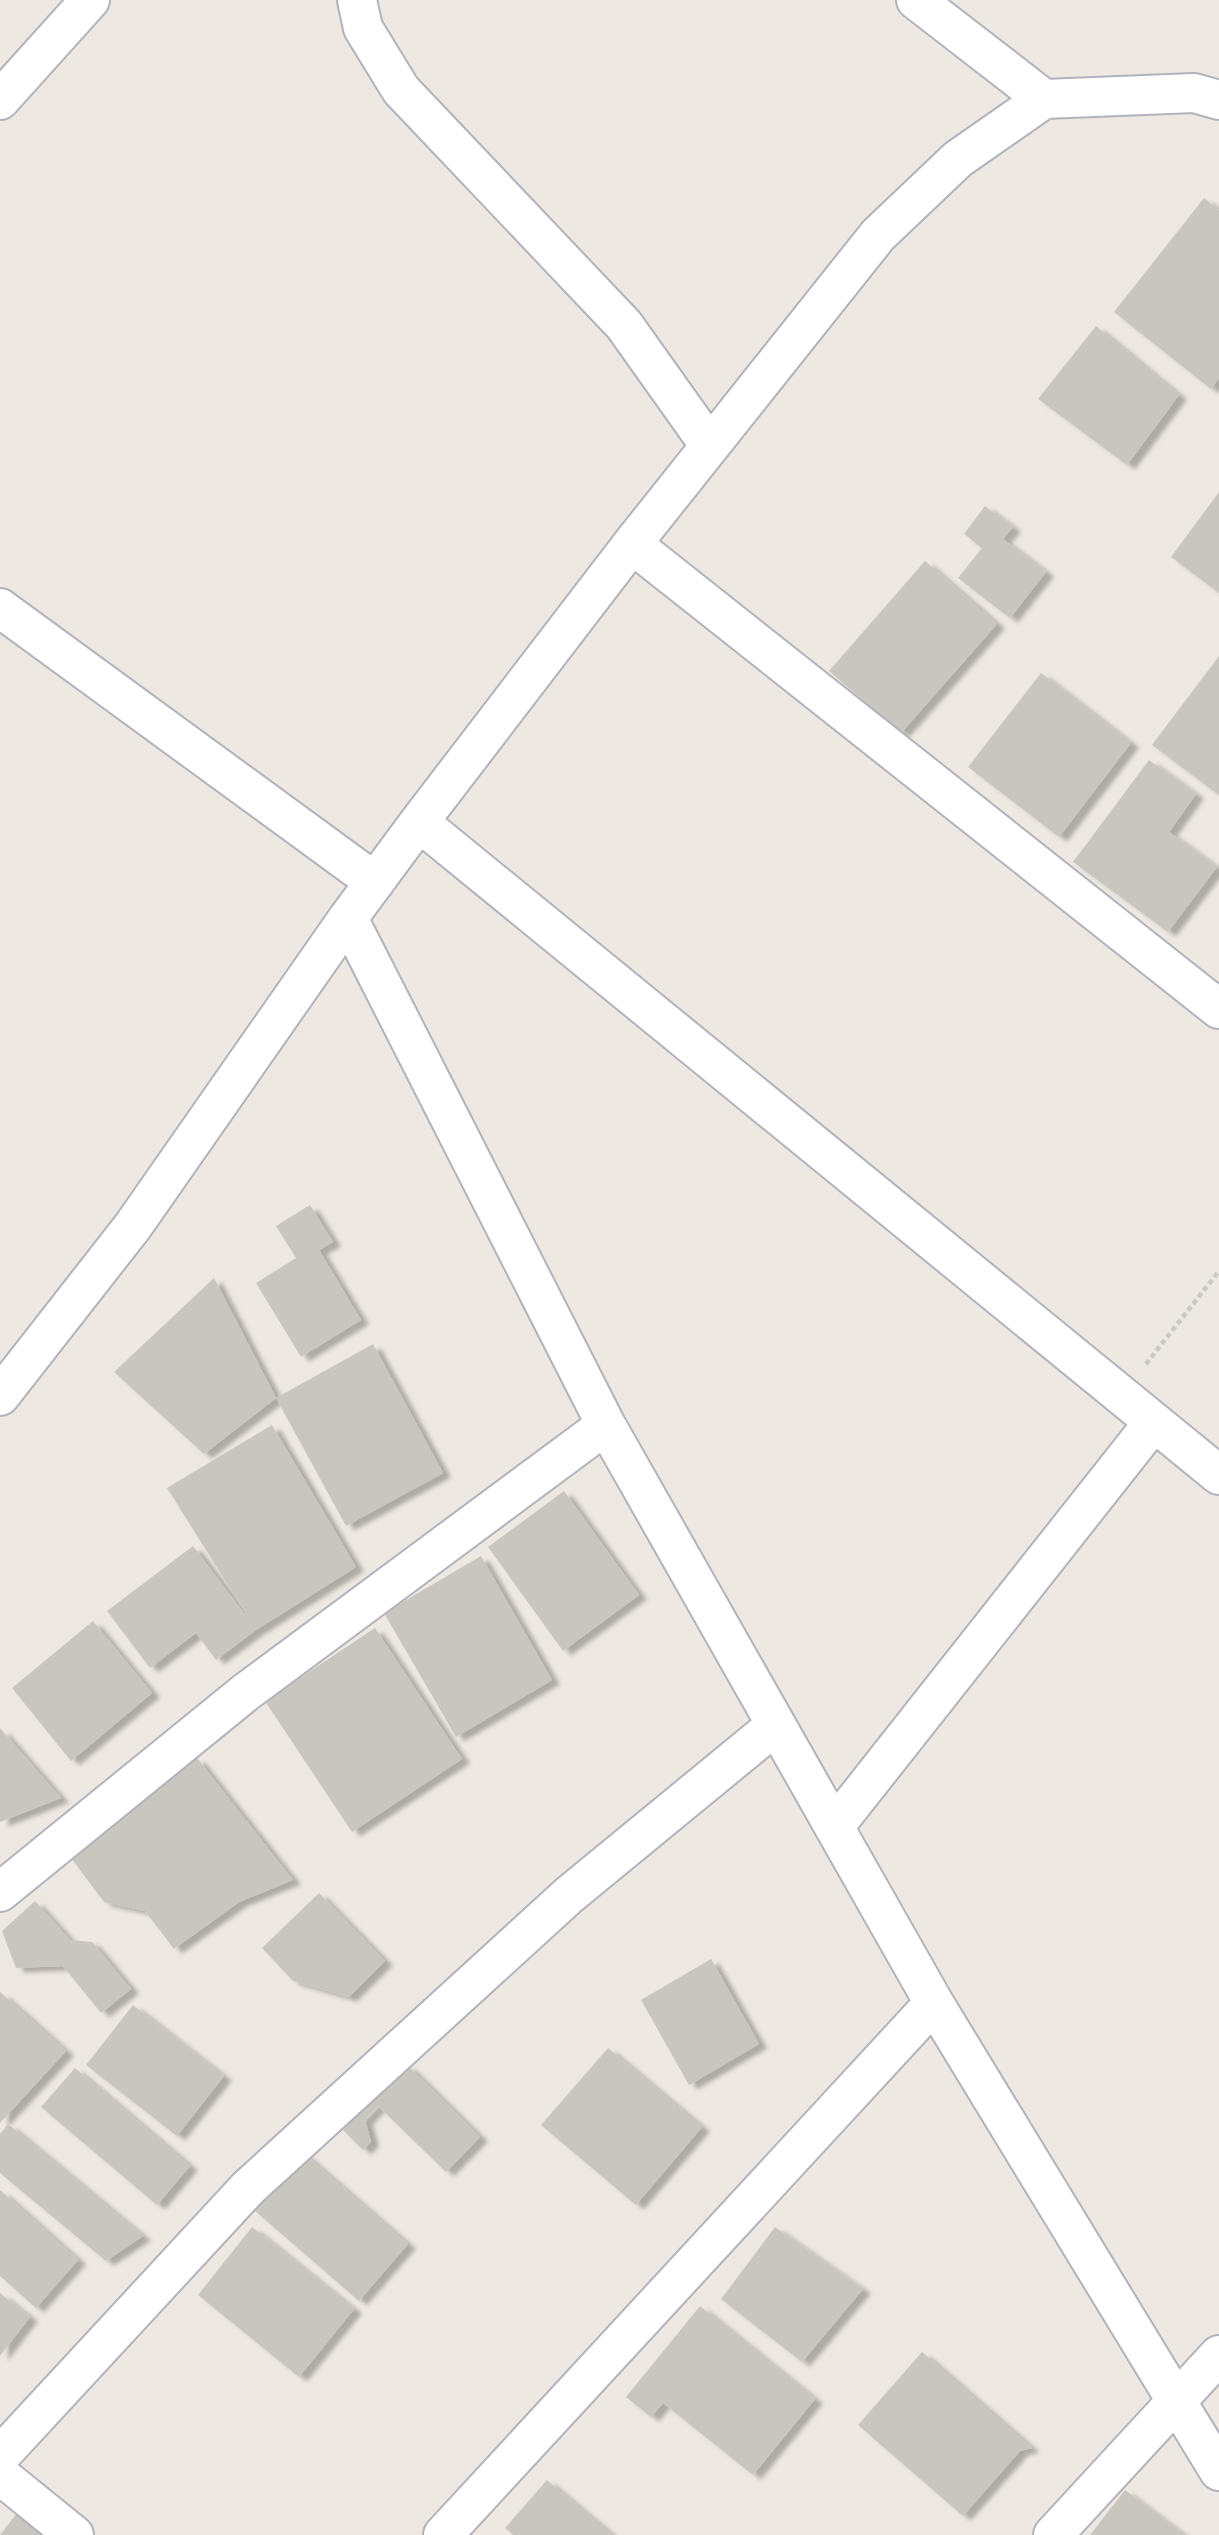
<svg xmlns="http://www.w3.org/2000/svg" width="1219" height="2535" font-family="'Work Sans',sans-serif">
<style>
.building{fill:#c9c6bf;filter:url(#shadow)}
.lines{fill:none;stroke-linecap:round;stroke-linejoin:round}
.minor-casing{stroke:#b1b3bc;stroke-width:42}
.path{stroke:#c8c8c8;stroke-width:4.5;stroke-dasharray:5 3.5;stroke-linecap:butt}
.minor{stroke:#fff;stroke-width:38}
</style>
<defs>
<filter id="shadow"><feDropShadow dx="8" dy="4.5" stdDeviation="2" flood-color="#0004"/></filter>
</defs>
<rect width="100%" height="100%" fill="#ede8e1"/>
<path class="building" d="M1204 198 1219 210V378L1211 389 1114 312Z
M1096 326 1179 395 1127 465 1038 399Z
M1219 492V593L1171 557Z
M985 506 1013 527 1003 539 1046 572 1010 618 958 578 982 548 964 534Z
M925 561 997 624 901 733 829 671Z
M1219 656V795L1152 745Z
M1041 673 1131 743 1059 837 968 767Z
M1149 760 1196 794 1169 832 1217 867 1168 932 1073 862Z
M310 1205 333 1242 319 1250 361 1320 301 1357 256 1283 296 1258 276 1226Z
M214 1278 276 1398 373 1344 443 1473 346 1526 276 1398 204 1454 114 1372Z
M272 1425 356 1567 256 1630 216 1660 196 1633 150 1668 107 1611 193 1546 253 1625 167 1488Z
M564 1491 639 1595 563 1651 488 1547Z
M481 1556 552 1680 456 1737 384 1613Z
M93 1621 152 1693 71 1761 12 1688Z
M375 1628 462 1759 352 1832 265 1701Z
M0 1728 61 1798 0 1822Z
M197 1758 293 1880 239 1902 174 1949 145 1911 104 1902 71 1858Z
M319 1893 385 1961 349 1997 293 1981 262 1948Z
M35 1901 70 1940 92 1942 131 1989 101 2013 63 1966 16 1968 2 1931Z
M711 1959 759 2044 689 2085 641 2000Z
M0 1992 66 2051 0 2123Z
M133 2005 224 2076 177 2136 86 2065Z
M608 2048 702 2127 636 2205 541 2125Z
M407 2065 480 2137 446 2172 378 2106 365 2120 371 2142 363 2150 343 2130Z
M75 2068 190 2166 157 2205 41 2107Z
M8 2124 143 2236 106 2261 0 2173V2134Z
M303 2153 408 2244 359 2301 254 2210Z
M0 2190 78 2260 36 2308 0 2276Z
M252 2227 354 2309 299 2377 198 2295Z
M775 2227 863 2289 802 2362 721 2299Z
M0 2293 30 2317 0 2356Z
M700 2306 815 2399 753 2475 663 2403 651 2417 626 2397Z
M922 2352 1032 2448 1020 2451 963 2516 858 2425Z
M547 2480 612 2535H513L505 2528Z
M1125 2490 1184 2535H1090Z
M28 2499 70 2535H0Z"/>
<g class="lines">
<defs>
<path id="minor" d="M357 0 363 28 401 90 624 325 710 446
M916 0 1044 99
M0 100 90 0
M632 544 1219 1009
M0 608 375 882
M419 822 1219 1475
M348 918 606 1425 934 2003
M0 1396 133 1226 348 918 419 822 632 544 878 235 958 159 1044 99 1194 93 1219 100
M834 1827 1153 1423
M0 1892 246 1692 606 1425
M0 2456 248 2188 569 1895 776 1725
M0 2475 74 2535
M443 2535 934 2003 1219 2471
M1053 2535 1219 2355"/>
</defs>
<use href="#minor" class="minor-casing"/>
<path class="path" d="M1146 1364 1219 1271"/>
<use href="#minor" class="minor"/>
</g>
</svg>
